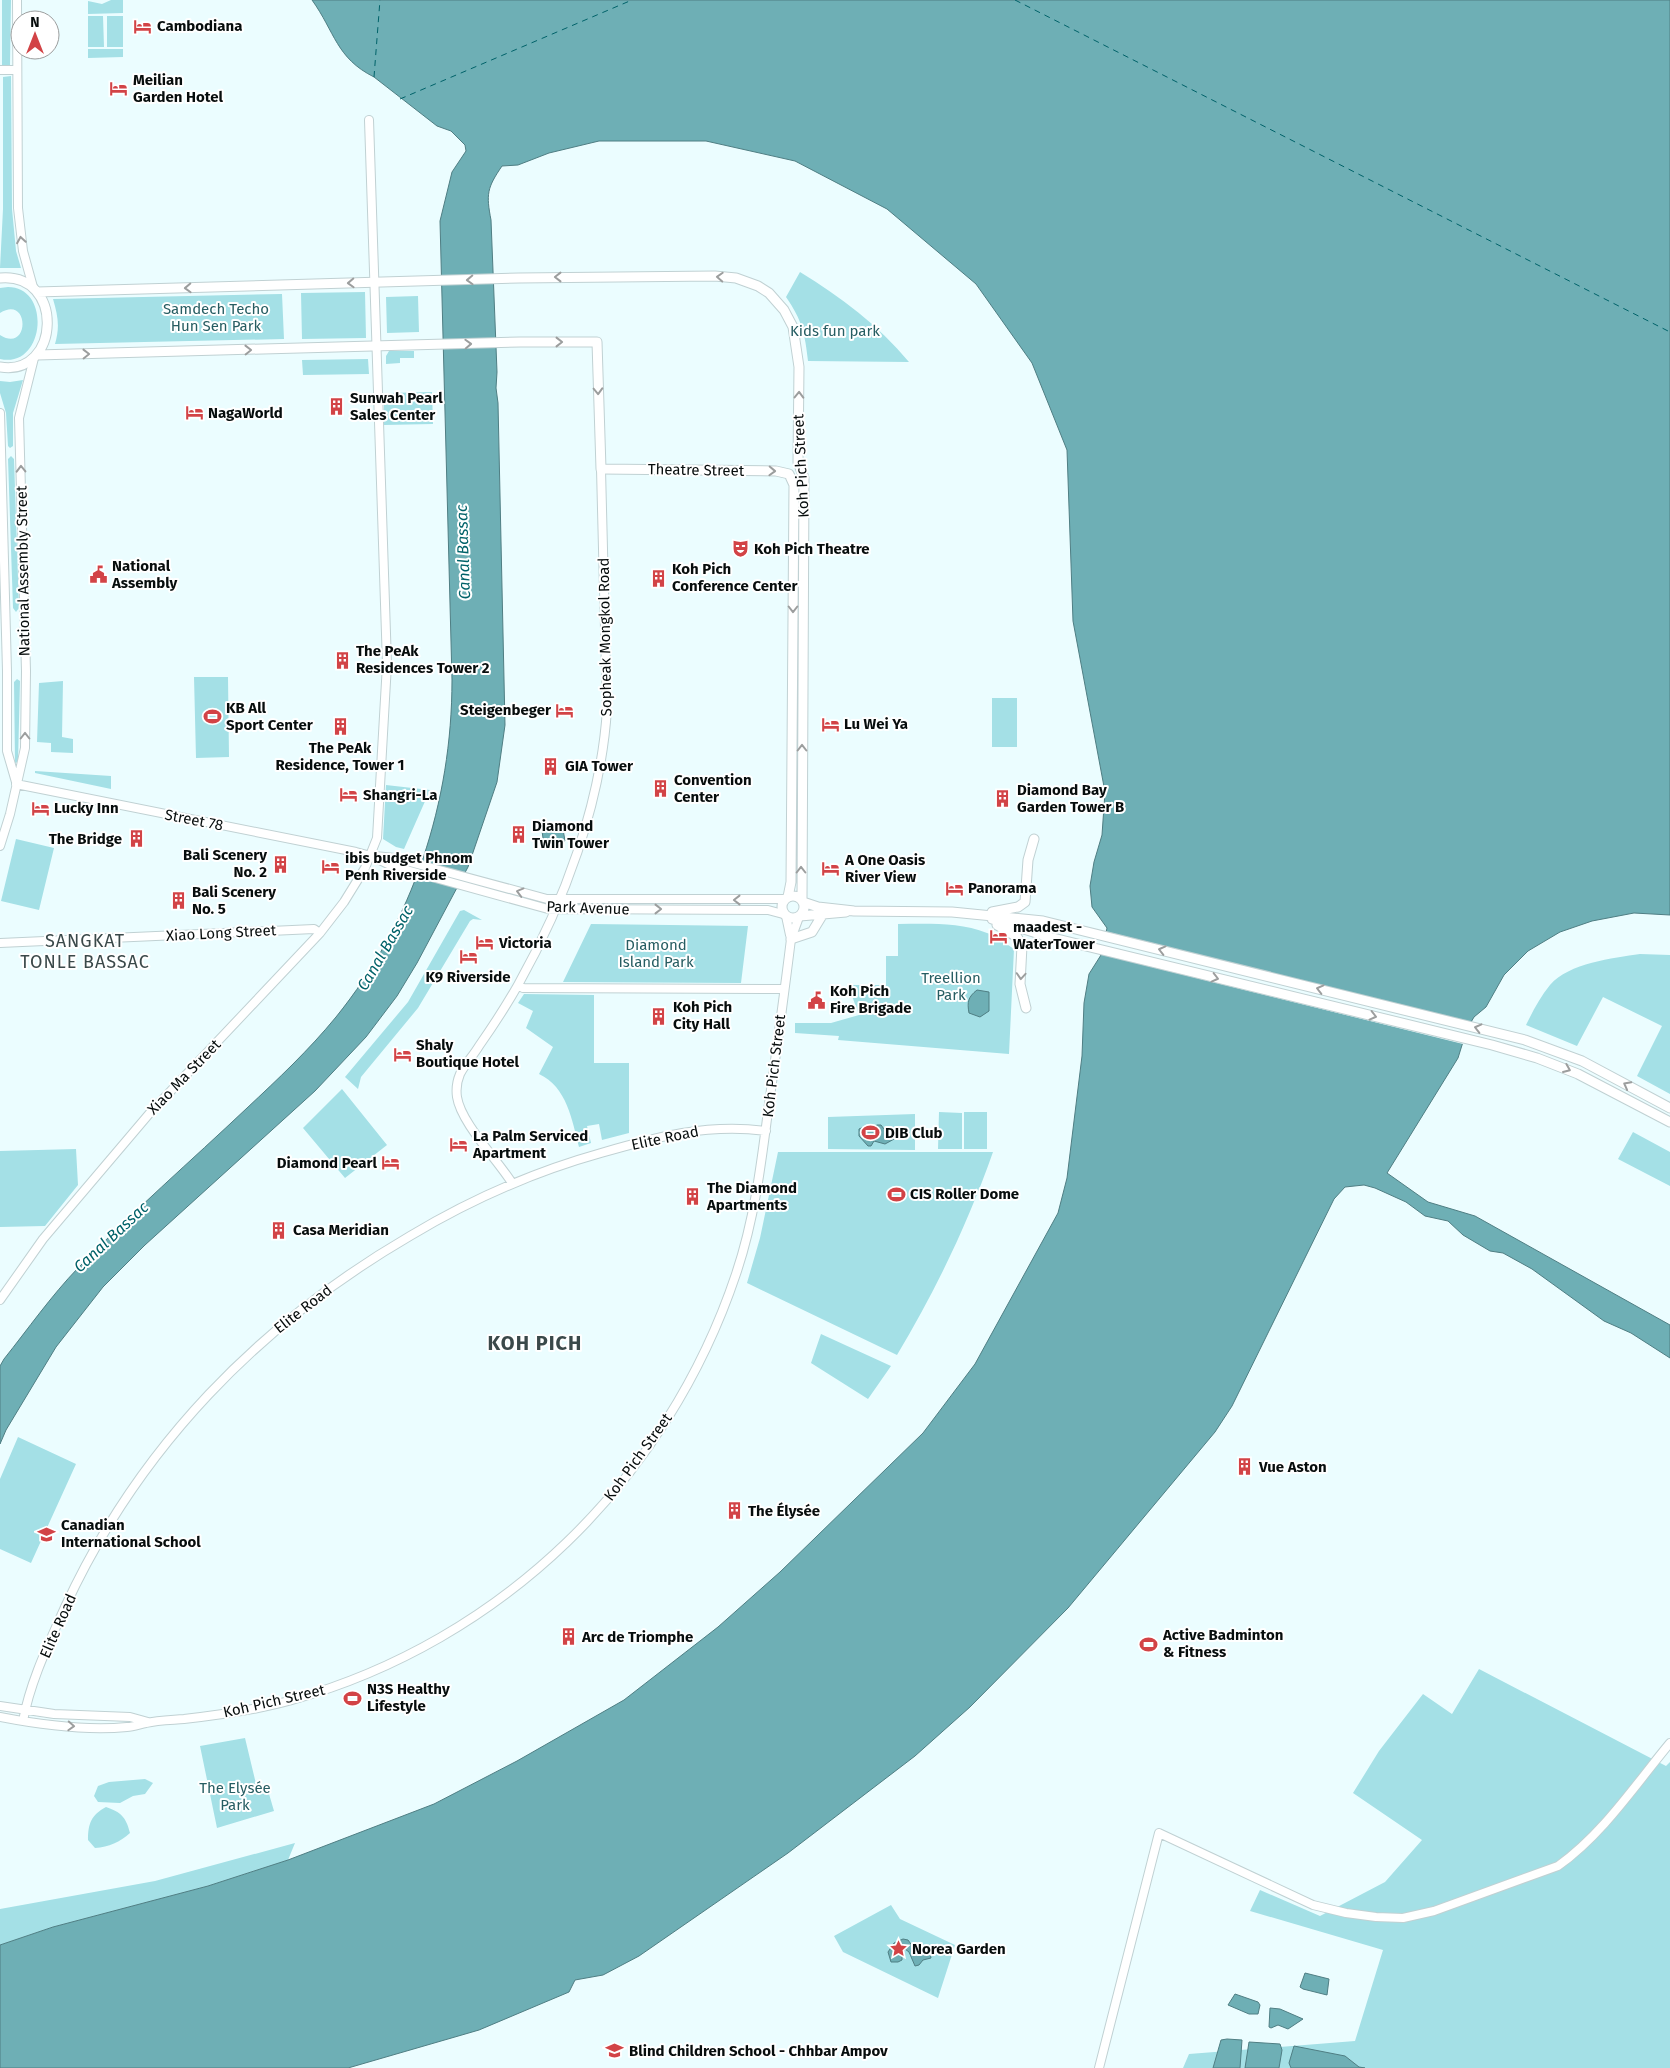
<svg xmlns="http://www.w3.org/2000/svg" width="1670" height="2068" font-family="'Fira Sans',sans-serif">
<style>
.green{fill:#a4e0e6}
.water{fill:#6eafb5;stroke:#4f7e83}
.pier{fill:#ebfdff}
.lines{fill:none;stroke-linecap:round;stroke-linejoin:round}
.ferry{stroke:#006269;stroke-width:1;stroke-dasharray:6 5;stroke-linecap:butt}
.secondary-casing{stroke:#c0d1d3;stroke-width:10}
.primary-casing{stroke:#c0d1d3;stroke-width:11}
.secondary{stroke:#fff;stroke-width:8}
.primary{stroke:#fff;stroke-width:9}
.oneway{stroke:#9c9e9e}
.labels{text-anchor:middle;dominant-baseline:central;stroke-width:4;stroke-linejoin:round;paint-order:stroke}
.poi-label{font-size:15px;font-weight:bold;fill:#070d0d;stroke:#fff;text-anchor:start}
.park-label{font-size:15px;fill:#265d62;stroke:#fff}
.street-label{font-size:15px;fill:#070d0d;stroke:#fff}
.water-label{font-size:16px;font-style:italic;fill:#006269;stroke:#fff}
.quarter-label{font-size:18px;letter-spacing:1px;fill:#3a494a;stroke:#fff}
.district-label{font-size:20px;font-weight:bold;letter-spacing:1px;fill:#3a494a;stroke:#fff}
</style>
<rect width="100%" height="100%" fill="#ebfdff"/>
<path class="green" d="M2 0H11L10 65H2Z
M111 0H123V13L88 14V1L102 4Z
M88 16H103L104 47H88Z
M107 16H123V47H107Z
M88 49H123V57L88 58Z
M11 76 12 209 16 251 21 268H0L3 209V77Z
M800 272C841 297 878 325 909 362L808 361C805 334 802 320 786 297Z
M8 287C52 287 45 369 0 359V335C30 354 30 294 0 313V288Z
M365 292 366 338 302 339 301 293Z
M282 294 284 339 55 344C60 327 58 316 53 299Z
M418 296 419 332 387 333 386 297Z
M389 351H414V358H400V363L386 364V356Z
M368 359 369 374 303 375 302 360Z
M23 380 13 413V446L10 448 8 446 6 413 0 393V381L10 382Z
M432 392 433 424 384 425V398H389V393Z
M11 456 14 459 19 608 16 612 13 608 8 459Z
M194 677H228L229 757 196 758Z
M17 679 20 681 18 762 15 763 14 682Z
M63 681 62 737 73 739V753L51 752V743L37 742 39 683Z
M992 698H1017V747H992Z
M35 771 111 776V789L35 773Z
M386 785 430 790 404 849 396 847 383 839Z
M16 839 54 848 39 910 1 901Z
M464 910 482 920 473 919 470 921 418 1008 361 1077 358 1089 345 1077 408 1002 460 911Z
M591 924 748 926 741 983 563 982Z
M898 924C928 924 959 922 987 933 997 936 1006 944 1014 949L1009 1054 838 1040 839 1036 795 1033V1023H831L859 1015 848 985H886V956H898Z
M1640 954 1670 955V1094L1637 1076 1662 1026 1603 997 1577 1046 1526 1025C1533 1011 1540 997 1550 985 1569 963 1613 958 1640 954Z
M524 994 594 995V1063H629V1133L602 1140 599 1124 587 1126 591 1143 579 1147C572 1120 567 1087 539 1074L553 1047 526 1028 533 1011 518 1003Z
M342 1089 387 1145 345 1178 303 1128Z
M939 1112 962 1113V1149H938Z
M964 1112H987V1149H964Z
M915 1114V1150L828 1149V1117Z
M1633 1132 1670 1152V1186L1618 1159Z
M76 1149 78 1185 45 1226 0 1227V1151Z
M778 1152H993C968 1223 936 1290 897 1355L747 1283 760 1238Z
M821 1334 891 1366 868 1399 811 1363Z
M18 1437 76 1464 31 1563 0 1549V1479Z
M1479 1669 1666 1766 1670 1762V2068H1183L1189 2054 1355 2041 1383 1950 1250 1911 1260 1890 1320 1916 1385 1882 1422 1840 1353 1793 1379 1751 1423 1694 1452 1714Z
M245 1738 257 1788 267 1787 274 1811 217 1828 200 1746Z
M145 1779 153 1783 145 1794 133 1796 120 1803 98 1802 94 1796 98 1786 109 1782Z
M106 1807C121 1812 126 1817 130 1833 120 1842 109 1847 95 1848L88 1840C88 1824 91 1815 106 1807Z
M295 1843 288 1860 208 1886 53 1927 0 1945V1909L155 1881Z
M891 1905 900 1919 955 1945 938 1998 843 1952 834 1936Z"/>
<path class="water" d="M312 0H1670V915L1634 913 1592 921 1560 932 1528 951 1504 975 1486 1007 1474 1017 1467 1029 1458 1058 1387 1173 1428 1202 1475 1216 1670 1325V1358L1631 1333 1604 1321 1532 1269 1503 1253 1490 1251 1463 1235 1448 1221 1425 1216 1406 1202 1375 1188 1364 1185 1345 1187 1334 1199 1232 1406 1215 1432 1068 1608 970 1707 915 1756 788 1853 639 1956 603 1975 575 1980 569 1992 479 2030 348 2068H0V1945L53 1927 208 1886 288 1860 434 1804 517 1761 624 1700 718 1627 780 1572 923 1433 975 1364 1058 1213 1067 1178 1082 1056 1084 1003 1089 974 1101 955 1107 928 1092 907 1090 886 1094 862 1102 835 1105 792 1073 621 1067 450 1032 363 976 284 887 209 795 161 706 141H599L549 153 518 165 502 166C487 188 486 194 491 220L497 372 496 388 498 403 505 725 497 782 468 867 417 963 397 996 366 1037 315 1091 145 1245 103 1287 56 1347 6 1430 0 1444V1366L4 1359C28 1329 51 1296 78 1268 132 1212 191 1161 247 1108 278 1079 309 1050 336 1017 413 922 452 802 452 680L440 221 452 172 466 151 465 145 451 131 437 126 374 77C336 58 335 32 312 0Z
M552 825 558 826 563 829 565 841 552 844 543 838 542 831Z
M977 990 989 992V1011L980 1017 969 1013C967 1002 968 997 977 990Z
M877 1125H881L884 1129 893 1128 896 1131V1138L885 1144 874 1141 871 1146H868L859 1136V1129L866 1126 872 1128Z
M903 1939 908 1940 919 1955 930 1954 931 1958 923 1960 919 1965 915 1966 909 1952 905 1949 902 1954V1960L898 1962H891L888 1952 894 1943Z
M1305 1973 1329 1979 1327 1995 1303 1989 1300 1987Z
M1235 1994 1258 2002 1260 2005 1258 2014H1249L1228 2005Z
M1270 2008 1280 2009 1303 2019 1288 2029 1278 2025 1271 2028 1269 2027Z
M1227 2039 1242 2040 1240 2068H1213L1221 2040Z
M1249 2042 1280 2044 1282 2050 1279 2068H1245Z
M1294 2046 1345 2056 1359 2067 1365 2068H1291L1289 2063Z"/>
<path class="pier" d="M1104 931 1473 1023 1463 1044 1099 954Z"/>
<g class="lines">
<path class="ferry" d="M1015 0 1670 332
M374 77 380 0
M400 99 632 0"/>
<defs>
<path id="secondary" d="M17 0 18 208 23 251 33 287
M0 70H17
M0 413 7 671V751L16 782
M16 784 356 852 371 856 392 866 548 909 768 910 783 914
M0 846 10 814 25 748 26 671 19 418 34 358
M375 856 395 858 547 899H785
M786 916 790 935
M0 943 314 929 320 933
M518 985 523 988 784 989
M512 1183C497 1159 461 1123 457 1097 456 1090 457 1081 460 1074 465 1064 473 1056 479 1046 493 1026 506 1006 518 985 564 903 601 804 607 709L601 469
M0 1300 43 1239 149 1114 320 933 344 902 365 868 377 838 387 664 369 120
M0 1706 54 1714 130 1717 148 1722
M0 1717C41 1725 86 1731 127 1727 134 1727 140 1724 146 1723 158 1720 172 1720 184 1719 220 1715 257 1710 292 1700 502 1641 667 1480 736 1274 754 1221 761 1166 768 1111 776 1054 784 996 791 939L799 917
M23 1721C30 1682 49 1643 65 1607 139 1447 259 1324 410 1236 470 1200 533 1172 601 1153 656 1137 708 1123 766 1131
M1099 2068 1159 1833 1313 1905 1346 1913 1376 1917 1403 1918 1434 1911 1558 1866C1603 1834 1635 1785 1670 1743"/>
<path id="primary" d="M0 278C65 272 61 377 0 367
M37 292 519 278 715 276 736 278 758 286 769 293 784 310 793 327 799 367 798 462 804 478 802 900
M37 355 520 342H597L601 469 776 471 789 474 794 485 791 882 788 897
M782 907a11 11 0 1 1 22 0a11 11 0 1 1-22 0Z
M803 902 818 907 854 911 952 912 1043 921 1525 1040 1582 1061 1670 1108
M992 912 1018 907 1025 902 1028 860 1034 839
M800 916 846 912
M992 919 1049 937 1492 1045 1537 1058 1578 1074 1670 1122
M997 925 1017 937 1022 946 1020 984 1026 1008
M791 939 812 932 823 914"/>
</defs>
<use href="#secondary" class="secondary-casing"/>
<use href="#primary" class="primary-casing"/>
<use href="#secondary" class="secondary"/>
<use href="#primary" class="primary"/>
</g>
<defs><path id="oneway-chevron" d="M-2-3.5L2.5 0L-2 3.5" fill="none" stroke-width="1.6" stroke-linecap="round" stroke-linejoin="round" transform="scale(1.25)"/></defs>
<g class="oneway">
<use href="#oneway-chevron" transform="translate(21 240) rotate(-99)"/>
<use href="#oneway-chevron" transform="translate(558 277) rotate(180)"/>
<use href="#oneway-chevron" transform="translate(720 277) rotate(-177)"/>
<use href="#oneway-chevron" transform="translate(470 280) rotate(178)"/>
<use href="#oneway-chevron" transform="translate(351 283) rotate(178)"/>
<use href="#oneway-chevron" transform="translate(188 288) rotate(178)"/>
<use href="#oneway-chevron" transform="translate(559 342)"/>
<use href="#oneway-chevron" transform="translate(468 344) rotate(-2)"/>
<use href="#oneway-chevron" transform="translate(248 350) rotate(-1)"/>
<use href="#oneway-chevron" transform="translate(86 354) rotate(-1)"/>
<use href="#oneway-chevron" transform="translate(598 391) rotate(88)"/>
<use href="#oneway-chevron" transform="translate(799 395) rotate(-89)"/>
<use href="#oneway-chevron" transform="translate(21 469) rotate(-91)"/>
<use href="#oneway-chevron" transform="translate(772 471) rotate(2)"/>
<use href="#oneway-chevron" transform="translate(793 609) rotate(90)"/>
<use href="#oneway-chevron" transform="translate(25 736) rotate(-90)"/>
<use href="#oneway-chevron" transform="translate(802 748) rotate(-90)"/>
<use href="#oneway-chevron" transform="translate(801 870) rotate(-90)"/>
<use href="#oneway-chevron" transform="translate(520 892) rotate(-165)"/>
<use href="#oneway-chevron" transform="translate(737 900) rotate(-180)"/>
<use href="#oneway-chevron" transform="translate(658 909)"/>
<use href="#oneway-chevron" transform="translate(1162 950) rotate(-166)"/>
<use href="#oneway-chevron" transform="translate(1021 976) rotate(94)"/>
<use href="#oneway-chevron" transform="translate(1215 978) rotate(14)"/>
<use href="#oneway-chevron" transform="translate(1320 989) rotate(-166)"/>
<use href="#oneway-chevron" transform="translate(1373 1016) rotate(14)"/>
<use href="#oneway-chevron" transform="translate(1478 1028) rotate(-166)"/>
<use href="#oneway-chevron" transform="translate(1567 1069) rotate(23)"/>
<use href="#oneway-chevron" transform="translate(1627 1085) rotate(-152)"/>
<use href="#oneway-chevron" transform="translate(71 1726) rotate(3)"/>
</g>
<defs>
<symbol id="hotel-bare" viewBox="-9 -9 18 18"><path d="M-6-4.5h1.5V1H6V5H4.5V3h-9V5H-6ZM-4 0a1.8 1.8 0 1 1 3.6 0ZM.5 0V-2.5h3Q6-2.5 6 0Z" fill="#d24346" stroke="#fff" stroke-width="2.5" paint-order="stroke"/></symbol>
<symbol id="building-bare" viewBox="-9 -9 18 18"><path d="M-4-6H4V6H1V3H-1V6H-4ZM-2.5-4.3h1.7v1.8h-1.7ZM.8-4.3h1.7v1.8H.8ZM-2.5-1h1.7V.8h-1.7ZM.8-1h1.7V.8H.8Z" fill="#d24346" stroke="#fff" stroke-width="2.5" paint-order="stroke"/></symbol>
<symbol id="theatre-bare" viewBox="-9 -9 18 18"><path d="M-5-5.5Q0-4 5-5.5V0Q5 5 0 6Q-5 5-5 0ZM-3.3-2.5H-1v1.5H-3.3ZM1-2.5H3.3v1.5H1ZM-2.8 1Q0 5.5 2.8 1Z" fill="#d24346" stroke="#fff" stroke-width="2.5" paint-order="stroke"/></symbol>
<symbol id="civic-bare" viewBox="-9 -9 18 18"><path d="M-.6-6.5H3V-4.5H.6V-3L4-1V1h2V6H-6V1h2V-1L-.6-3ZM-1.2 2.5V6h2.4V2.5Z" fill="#d24346" stroke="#fff" stroke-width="2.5" paint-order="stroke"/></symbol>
<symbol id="stadium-bare" viewBox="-9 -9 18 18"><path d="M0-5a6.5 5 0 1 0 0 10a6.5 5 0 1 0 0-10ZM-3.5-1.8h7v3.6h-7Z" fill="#d24346" stroke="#fff" stroke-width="2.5" paint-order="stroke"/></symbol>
<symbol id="school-bare" viewBox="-9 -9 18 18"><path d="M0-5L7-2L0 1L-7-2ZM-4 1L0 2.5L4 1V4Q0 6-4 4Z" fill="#d24346" stroke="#fff" stroke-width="2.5" paint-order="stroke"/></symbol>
<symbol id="sight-bare" viewBox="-9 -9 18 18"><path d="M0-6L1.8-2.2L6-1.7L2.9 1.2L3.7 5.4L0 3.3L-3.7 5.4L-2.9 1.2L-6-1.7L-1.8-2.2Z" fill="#d24346" stroke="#fff" stroke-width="2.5" paint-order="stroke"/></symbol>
</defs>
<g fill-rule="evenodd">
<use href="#hotel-bare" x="130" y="14" width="25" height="25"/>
<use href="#hotel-bare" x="106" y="76" width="25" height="25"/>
<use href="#building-bare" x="324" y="394" width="25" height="25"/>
<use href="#hotel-bare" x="182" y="400" width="25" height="25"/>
<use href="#theatre-bare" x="728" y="536" width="25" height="25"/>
<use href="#civic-bare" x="86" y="562" width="25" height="25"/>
<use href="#building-bare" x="646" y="566" width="25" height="25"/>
<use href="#building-bare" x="330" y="648" width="25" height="25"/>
<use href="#hotel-bare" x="552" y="698" width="25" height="25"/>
<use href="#stadium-bare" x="200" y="704" width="25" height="25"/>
<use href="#hotel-bare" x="818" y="712" width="25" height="25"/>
<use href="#building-bare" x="328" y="714" width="25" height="25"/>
<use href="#building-bare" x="538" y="754" width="25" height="25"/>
<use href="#building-bare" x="648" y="776" width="25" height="25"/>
<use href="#hotel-bare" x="336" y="782" width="25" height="25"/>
<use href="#building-bare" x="990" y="786" width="25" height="25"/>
<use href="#hotel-bare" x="28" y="796" width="25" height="25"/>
<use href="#building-bare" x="506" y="822" width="25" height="25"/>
<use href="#building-bare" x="124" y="826" width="25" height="25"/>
<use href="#building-bare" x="268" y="852" width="25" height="25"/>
<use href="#hotel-bare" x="318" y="854" width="25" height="25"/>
<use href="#hotel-bare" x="818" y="856" width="25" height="25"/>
<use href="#hotel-bare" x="942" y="876" width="25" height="25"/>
<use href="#building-bare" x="166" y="888" width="25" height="25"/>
<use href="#hotel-bare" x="986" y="924" width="25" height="25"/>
<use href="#hotel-bare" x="472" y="930" width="25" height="25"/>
<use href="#hotel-bare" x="456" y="944" width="25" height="25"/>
<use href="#civic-bare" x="804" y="988" width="25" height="25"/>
<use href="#building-bare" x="646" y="1004" width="25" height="25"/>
<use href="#hotel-bare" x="390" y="1042" width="25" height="25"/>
<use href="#stadium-bare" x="858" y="1120" width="25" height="25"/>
<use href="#hotel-bare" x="446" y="1132" width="25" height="25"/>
<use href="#hotel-bare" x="378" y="1150" width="25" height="25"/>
<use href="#stadium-bare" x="884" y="1182" width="25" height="25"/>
<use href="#building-bare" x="680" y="1184" width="25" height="25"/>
<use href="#building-bare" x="266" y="1218" width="25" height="25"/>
<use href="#building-bare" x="1232" y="1454" width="25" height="25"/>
<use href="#building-bare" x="722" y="1498" width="25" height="25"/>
<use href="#school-bare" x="34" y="1522" width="25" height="25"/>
<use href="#building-bare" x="556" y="1624" width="25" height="25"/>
<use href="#stadium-bare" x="1136" y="1632" width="25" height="25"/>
<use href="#stadium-bare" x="340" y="1686" width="25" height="25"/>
<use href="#sight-bare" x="886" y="1936" width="25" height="25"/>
<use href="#school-bare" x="602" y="2038" width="25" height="25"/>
</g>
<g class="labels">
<g class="poi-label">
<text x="157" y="26">Cambodiana</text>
<text x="133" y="80">Meilian<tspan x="133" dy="17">Garden Hotel</tspan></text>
<text x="350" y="398">Sunwah Pearl<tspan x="350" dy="17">Sales Center</tspan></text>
<text x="208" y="413">NagaWorld</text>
<text x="754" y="549">Koh Pich Theatre</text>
<text x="112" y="566">National<tspan x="112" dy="17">Assembly</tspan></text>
<text x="672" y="569">Koh Pich<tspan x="672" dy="17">Conference Center</tspan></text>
<text x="356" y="651">The PeAk<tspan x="356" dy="17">Residences Tower 2</tspan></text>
<text x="226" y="708">KB All<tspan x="226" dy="17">Sport Center</tspan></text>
<text x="551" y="710" text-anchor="end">Steigenbeger</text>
<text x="844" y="724">Lu Wei Ya</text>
<text x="340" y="748" text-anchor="middle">The PeAk<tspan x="340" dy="17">Residence, Tower 1</tspan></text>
<text x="565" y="766">GIA Tower</text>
<text x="674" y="780">Convention<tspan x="674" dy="17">Center</tspan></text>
<text x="1017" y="790">Diamond Bay<tspan x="1017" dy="17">Garden Tower B</tspan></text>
<text x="363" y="795">Shangri-La</text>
<text x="54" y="808">Lucky Inn</text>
<text x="532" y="826">Diamond<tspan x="532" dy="17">Twin Tower</tspan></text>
<text x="122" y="839" text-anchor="end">The Bridge</text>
<text x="267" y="855" text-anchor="end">Bali Scenery<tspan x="267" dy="17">No. 2</tspan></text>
<text x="345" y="858">ibis budget Phnom<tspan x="345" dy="17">Penh Riverside</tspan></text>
<text x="845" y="860">A One Oasis<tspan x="845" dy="17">River View</tspan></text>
<text x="968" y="888">Panorama</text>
<text x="192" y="892">Bali Scenery<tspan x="192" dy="17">No. 5</tspan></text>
<text x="1013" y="927">maadest -<tspan x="1013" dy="17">WaterTower</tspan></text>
<text x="499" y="943">Victoria</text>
<text x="468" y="977" text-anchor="middle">K9 Riverside</text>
<text x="830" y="991">Koh Pich<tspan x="830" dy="17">Fire Brigade</tspan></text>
<text x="673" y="1007">Koh Pich<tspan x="673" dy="17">City Hall</tspan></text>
<text x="416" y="1045">Shaly<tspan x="416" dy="17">Boutique Hotel</tspan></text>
<text x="885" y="1133">DIB Club</text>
<text x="473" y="1136">La Palm Serviced<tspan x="473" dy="17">Apartment</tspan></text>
<text x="377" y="1163" text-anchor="end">Diamond Pearl</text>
<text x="707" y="1188">The Diamond<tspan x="707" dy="17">Apartments</tspan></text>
<text x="910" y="1194">CIS Roller Dome</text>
<text x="293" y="1230">Casa Meridian</text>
<text x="1259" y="1467">Vue Aston</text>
<text x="748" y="1511">The Élysée</text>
<text x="61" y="1525">Canadian<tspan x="61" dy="17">International School</tspan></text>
<text x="1163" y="1635">Active Badminton<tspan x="1163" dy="17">&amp; Fitness</tspan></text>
<text x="582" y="1637">Arc de Triomphe</text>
<text x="367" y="1689">N3S Healthy<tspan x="367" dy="17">Lifestyle</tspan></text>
<text x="912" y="1949">Norea Garden</text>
<text x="629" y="2051">Blind Children School - Chhbar Ampov</text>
</g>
<g class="park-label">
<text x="216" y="309">Samdech Techo<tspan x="216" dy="17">Hun Sen Park</tspan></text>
<text x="835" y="331">Kids fun park</text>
<text x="656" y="945">Diamond<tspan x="656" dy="17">Island Park</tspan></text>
<text x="951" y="978">Treellion<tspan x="951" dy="17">Park</tspan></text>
<text x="235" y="1788">The Elysée<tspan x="235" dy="17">Park</tspan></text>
</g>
<g class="street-label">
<text transform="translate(801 466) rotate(-93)">Koh Pich Street</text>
<text transform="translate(696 470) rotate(1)">Theatre Street</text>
<text transform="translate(23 571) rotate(-91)">National Assembly Street</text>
<text transform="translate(605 637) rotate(-91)">Sopheak Mongkol Road</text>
<text transform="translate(194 820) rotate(11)">Street 78</text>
<text transform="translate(588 908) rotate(2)">Park Avenue</text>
<text transform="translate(221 933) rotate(-3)">Xiao Long Street</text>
<text transform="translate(774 1066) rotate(-83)">Koh Pich Street</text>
<text transform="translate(184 1077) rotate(-46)">Xiao Ma Street</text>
<text transform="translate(665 1138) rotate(-12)">Elite Road</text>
<text transform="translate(303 1309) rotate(-38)">Elite Road</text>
<text transform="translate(638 1457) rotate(-54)">Koh Pich Street</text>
<text transform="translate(58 1626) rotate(-66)">Elite Road</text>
<text transform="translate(274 1701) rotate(-13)">Koh Pich Street</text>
</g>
<g class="water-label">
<text transform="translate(463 552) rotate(-92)">Canal Bassac</text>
<text transform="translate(385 948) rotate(-60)">Canal Bassac</text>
<text transform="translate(111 1237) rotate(-43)">Canal Bassac</text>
</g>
<g class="quarter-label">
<text x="85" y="941">SANGKAT<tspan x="85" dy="21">TONLE BASSAC</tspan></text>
</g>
<g class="district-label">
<text x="535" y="1343">KOH PICH</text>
</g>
</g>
<g transform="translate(35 35)"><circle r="24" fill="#ffffff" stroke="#9c9e9e"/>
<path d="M0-4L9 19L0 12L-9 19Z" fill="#d24346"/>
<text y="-8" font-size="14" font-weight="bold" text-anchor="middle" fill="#070d0d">N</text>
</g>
</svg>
